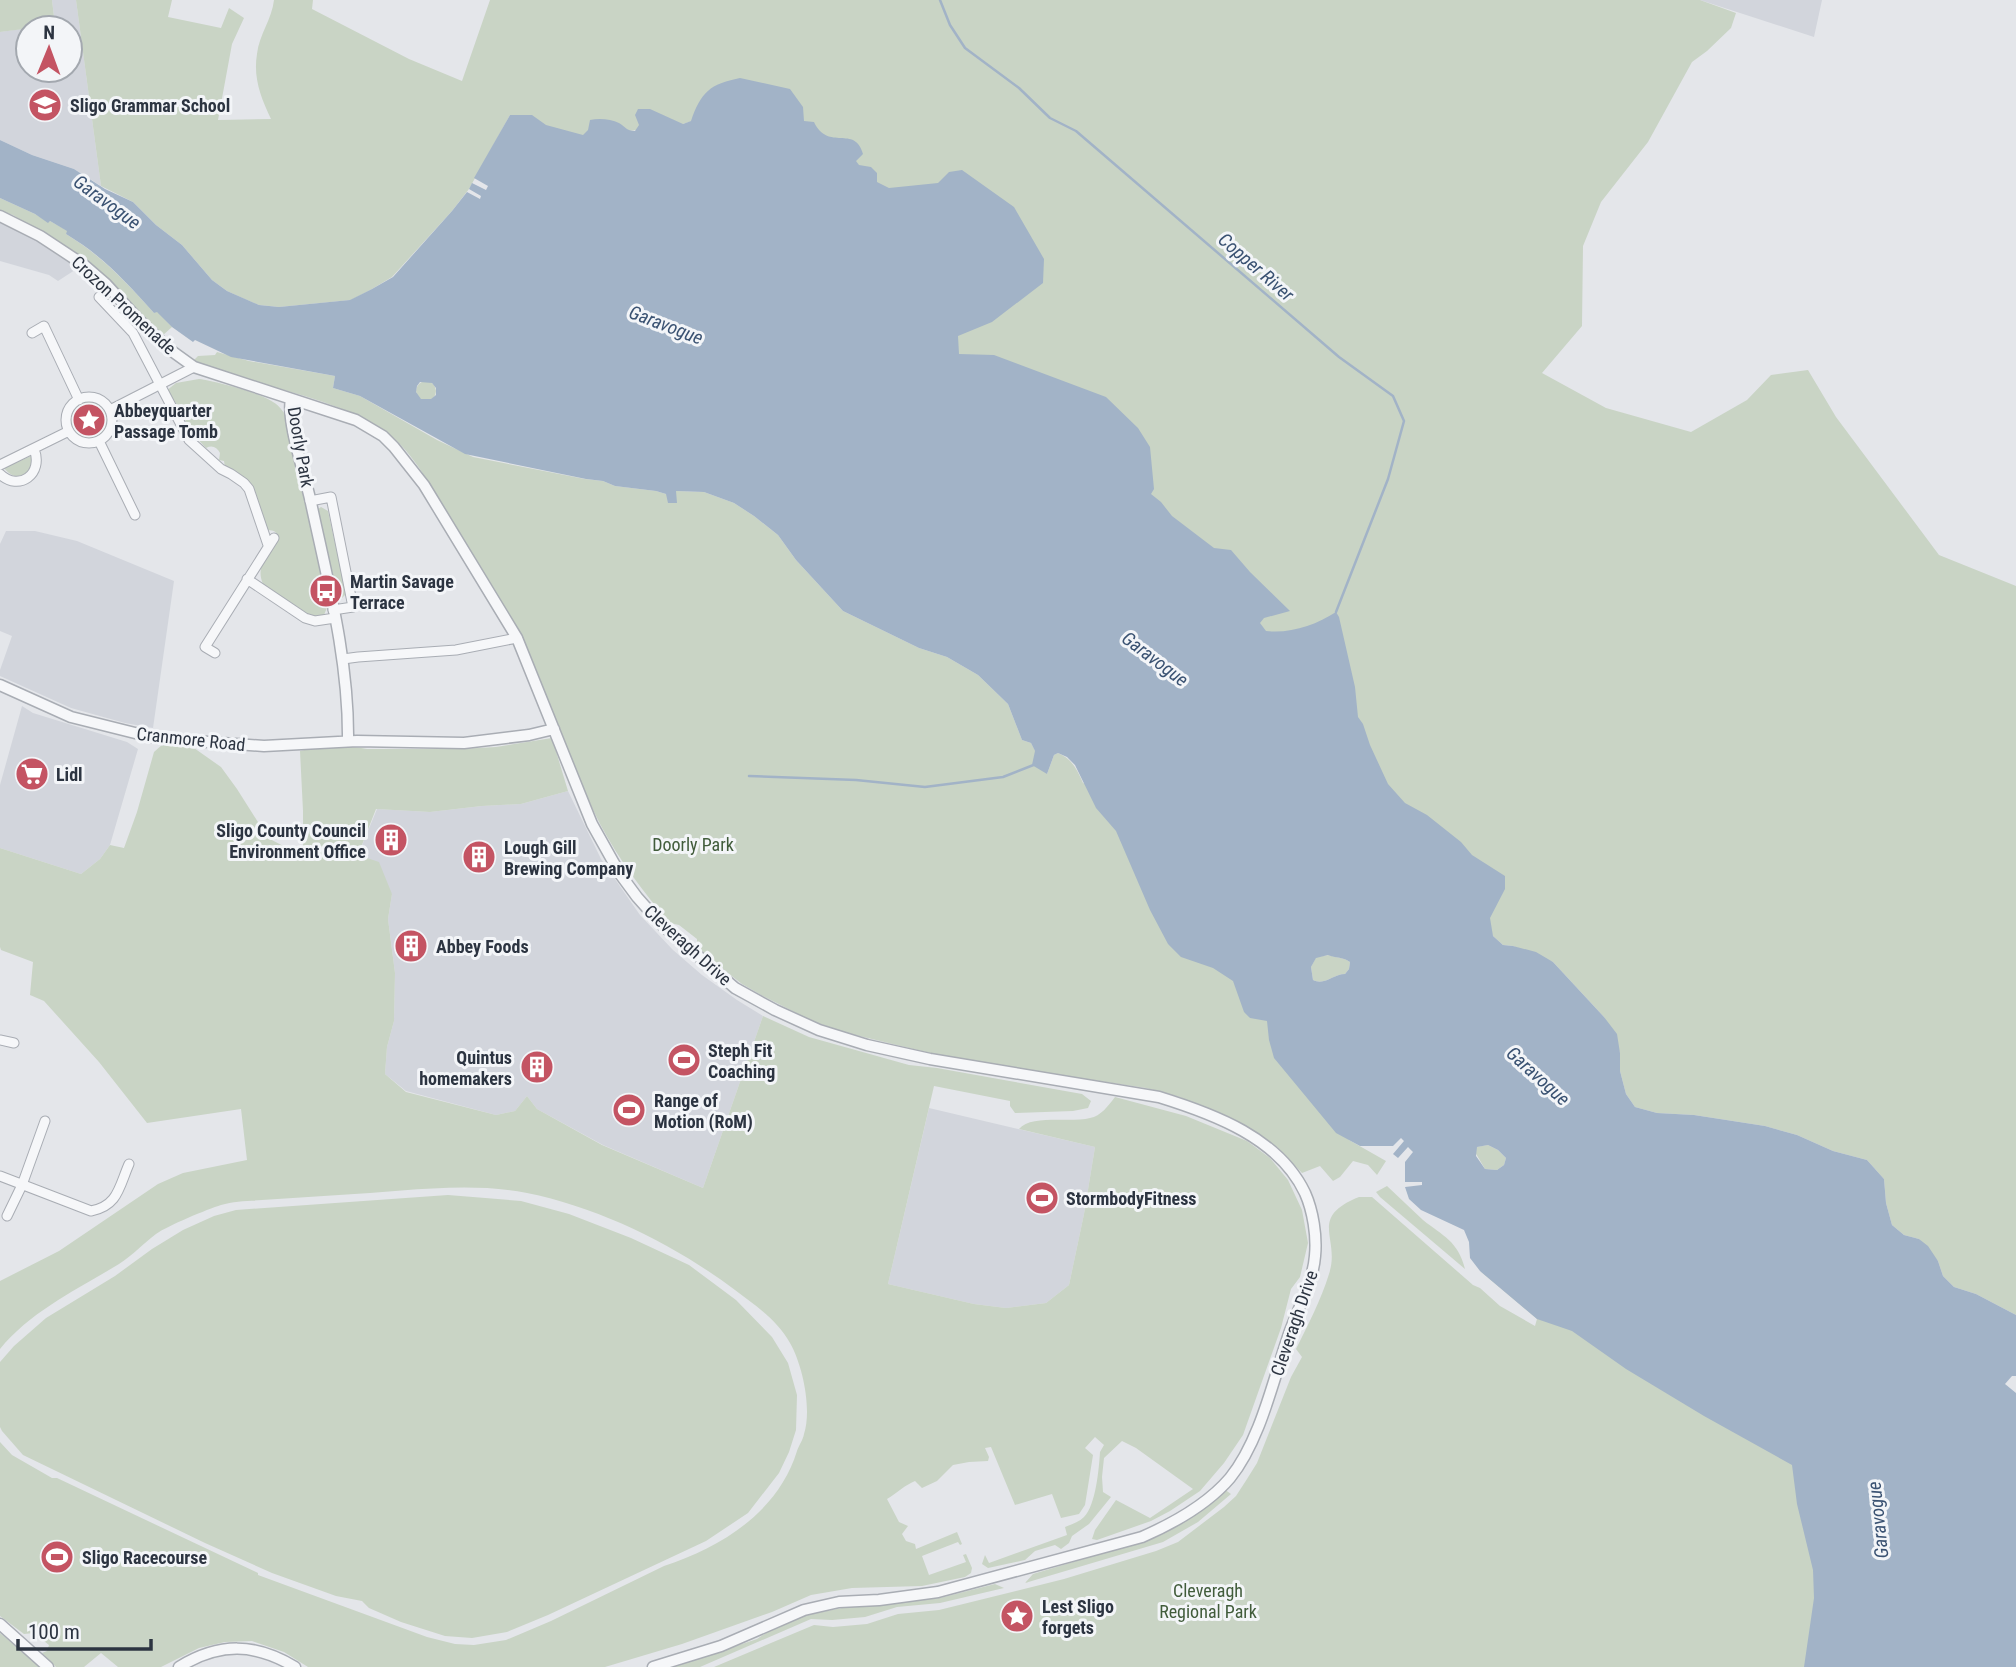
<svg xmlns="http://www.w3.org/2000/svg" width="2016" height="1667" font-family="'Roboto Condensed',sans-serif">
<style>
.built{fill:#d2d5dc}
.green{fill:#c9d4c5}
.water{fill:#a2b3c7;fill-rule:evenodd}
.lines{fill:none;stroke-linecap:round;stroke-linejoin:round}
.stream{stroke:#a2b3c7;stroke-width:2.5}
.minor-casing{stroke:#a9adb4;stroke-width:11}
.tertiary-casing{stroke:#a9adb4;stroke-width:13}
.minor{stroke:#f6f7f9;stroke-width:9}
.tertiary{stroke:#f6f7f9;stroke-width:10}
.labels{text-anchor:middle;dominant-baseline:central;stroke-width:6;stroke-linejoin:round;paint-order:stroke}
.poi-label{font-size:18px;font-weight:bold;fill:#2c3441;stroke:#f3f5f8;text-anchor:start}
.street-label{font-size:18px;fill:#2c3441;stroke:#f3f5f8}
.park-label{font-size:18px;fill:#415c3b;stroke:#f3f5f8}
.water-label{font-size:19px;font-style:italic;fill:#3a5272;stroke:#f3f5f8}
</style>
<rect width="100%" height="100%" fill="#e4e6ea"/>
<path class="built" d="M52 0H76L101 186 74 169 32 155 0 140V32L28 28V70H70V28H30L55 24Z
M1700 0H1822L1814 37Z
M0 223 32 238 78 268 58 281 49 275 0 261Z
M6 531H35L77 541 174 581 153 728 125 723 71 708 0 676V670L12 636 0 631V544Z
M22 706 33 713 127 742 138 749 110 845 100 859 81 874 0 848V785Z
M568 791 601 859 640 915 673 950 702 975 737 1000 763 1016 703 1188 603 1145 537 1109 527 1096 515 1111 496 1115 406 1091 385 1074 387 1047 394 1021 395 973 388 919 392 894 358 855 377 809 430 812 482 806 521 804Z
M929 1108 1095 1147 1084 1214 1069 1285 1046 1303 1006 1308 974 1304 888 1284Z"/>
<path class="green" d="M0 0H52L55 25 0 32Z
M76 0H172L168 17 221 28 229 8 244 18 232 44 218 120 271 119C261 98 253 78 257 54 259 35 272 19 274 0H313L312 9 409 59 462 81 490 0H1700L1736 13 1731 28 1707 51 1692 62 1648 142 1601 202 1583 246 1582 326 1542 373 1606 408 1691 432 1747 400 1771 375 1808 370 1836 417 1939 555 2016 586V1315L1976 1294 1954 1287 1943 1276 1938 1261 1919 1239 1904 1235 1892 1225 1886 1203 1884 1179 1867 1160 1833 1151 1797 1135 1765 1126 1694 1115 1657 1113 1635 1107 1626 1094 1620 1071V1053L1604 1017 1553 962 1513 946 1503 945 1493 936 692 121 683 124 629 131 587 141 510 115 469 189 452 211 392 277 372 289 351 300 279 307 259 305 247 300 227 291 212 280 182 245 156 225 133 202 101 186Z
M0 198 35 214 48 222 50 221 68 231 66 234C103 257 125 281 154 313L157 311 172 327 162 336 137 311 120 290 87 261 13 215 0 211Z
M217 352 249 361 335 376 333 388 360 396 437 440 473 457 585 479 603 481 615 486 656 491 666 494 676 491 704 492 734 503 754 516 778 535 796 560 843 611 919 648 947 657 978 675 1008 704 1022 740 1031 743 1047 774 1054 755 1058 753C1072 759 1077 769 1083 783L1119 793 1349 1140 1386 1161 1377 1175 1368 1165 1353 1161 1340 1177 1333 1181 1320 1166 1302 1173 1277 1147 1255 1132 1180 1097 1146 1088 986 1064 934 1054 843 1032 810 1020 763 996 742 984 697 949V939L679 925 670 923C644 893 619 860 600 824 576 777 561 726 538 679 516 632 486 585 461 540 443 507 417 454 386 432 329 393 255 388 193 361L198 356 215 355Z
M199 379C215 381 261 393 273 402 280 406 283 412 288 418L328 605 324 615 316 618 308 614 263 584C255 566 268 552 278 538 277 530 272 530 265 530L254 490 225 467 224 461 219 460 220 453C217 447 212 445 206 448L193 434 174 400 170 399 166 391 176 383Z
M416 391a10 10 0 1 1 20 0a10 10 0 1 1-20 0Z
M70 420a19 19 0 1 1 38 0a19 19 0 1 1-38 0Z
M31 456C35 476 16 484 4 468Z
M321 507 328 511 346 594 342 598H337L318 509Z
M552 738 568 791 521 804 482 806 430 812 376 809 358 855 379 862 392 894 388 919 395 973 394 1021 387 1047 385 1074 406 1092 496 1115 515 1111 527 1096 537 1109 602 1145 703 1188 763 1016 809 1037 909 1065 937 1068 1082 1094 1091 1101 1088 1108 1073 1111 1015 1113 1010 1106V1101L934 1086 888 1284 974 1304 1006 1308 1046 1303 1069 1285 1084 1214 1095 1147 1019 1129C1031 1114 1071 1123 1090 1118 1101 1116 1108 1106 1115 1097L1186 1116 1247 1141 1270 1158 1288 1180 1302 1210 1308 1243 1300 1277 1291 1289 1281 1328 1243 1435 1224 1463 1200 1491 1170 1511 1151 1521 1097 1540 1092 1539 1095 1530 1116 1500 1150 1518 1193 1489 1136 1448 1122 1441 1104 1458 1102 1477 1103 1492 1111 1497 1089 1524 1072 1536 1069 1543 1061 1549 1055 1545 1035 1551 1025 1560 988 1568 982 1564 985 1555 989 1563 1067 1535 1065 1527C1072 1524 1079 1522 1084 1517 1096 1505 1099 1468 1100 1452L1104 1445 1095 1437 1085 1448 1093 1455 1085 1505 1079 1514 1061 1518 1052 1494 1015 1505 991 1447 985 1448 989 1457 988 1461 969 1462 953 1465 937 1481 922 1488 915 1481C905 1485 897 1493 887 1499L899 1522 908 1526 902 1534 906 1541 915 1544 916 1549 957 1532 962 1544 960 1545 958 1542 922 1556 929 1575 966 1562 963 1555 966 1554 972 1568 971 1573 965 1577 922 1586 852 1588 811 1595 772 1612 682 1644 605 1667H308L284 1652 252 1641 225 1642 199 1648 161 1667H118L101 1653 84 1667H56L42 1653 47 1651 49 1645 34 1633 24 1634 0 1616V1442L12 1455 52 1478H57L258 1573V1575L427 1637 455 1644 474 1645 506 1640 551 1621 664 1566C722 1547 778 1512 797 1451 799 1445 803 1440 804 1434 812 1409 803 1366 790 1343 777 1320 755 1305 735 1290 675 1245 601 1208 527 1193 466 1181 401 1192 339 1195 313 1197 288 1198 262 1200 249 1201 234 1201 221 1205 208 1209 167 1226 156 1234 144 1243 133 1255 119 1264 78 1289 31 1311 0 1349V1281L59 1251 158 1184 183 1173 247 1160 241 1109 147 1123 99 1062 44 1001 30 995 33 962 1 950 0 947V848L81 874 100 859 110 845 124 848 137 812 154 752 163 744 183 743 194 748 221 767 237 789 268 838 291 850 303 846V811L300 751C321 745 345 745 367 749H460L496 747Z
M1329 955C1336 958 1344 957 1350 962L1349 969 1345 974C1333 974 1325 986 1313 980L1311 967 1316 957Z
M1488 1145 1498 1150 1506 1158 1504 1165 1497 1170 1485 1169 1475 1152 1476 1147Z
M1387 1186C1399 1197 1411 1209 1423 1220 1443 1236 1458 1241 1465 1269L1380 1197 1376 1192Z
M448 1195 521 1201 569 1214 631 1238 689 1265 736 1300 772 1337 788 1363 797 1395 796 1430 789 1452 779 1473 748 1513 706 1541 548 1615 507 1632 472 1638 445 1636 401 1622 369 1608 362 1601 336 1596 272 1573 205 1543 23 1455 2 1431 0 1427V1362L14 1346 46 1318 115 1276 152 1249 183 1230 214 1216 236 1210Z
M1359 1197H1372L1473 1285 1480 1288 1500 1306 1535 1326 1537 1319 1480 1271 1798 1437 1837 1667H714L814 1625 833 1627 867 1624 898 1614 939 1610 1064 1579 1156 1551 1178 1542 1224 1507 1236 1496 1247 1479 1257 1463 1291 1377 1302 1357 1296 1349C1308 1325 1321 1300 1329 1274 1341 1238 1307 1218 1359 1197Z
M1224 1489 1231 1494 1198 1522 1163 1542 1025 1583 1033 1574 1157 1537 1180 1524 1211 1501Z
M995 1584 1004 1588 940 1603 897 1607 865 1617 832 1620 811 1619 700 1667H673L757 1639 775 1627 802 1616 842 1608 940 1598Z
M0 1633 40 1667H0Z"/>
<path class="water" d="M740 78 790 89 803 107 804 121 814 122C828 152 855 124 863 154L856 161 859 165 871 167 877 173V182L889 188 938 183 949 172 962 170 1014 207 1044 259 1043 283 992 322 958 336 959 354 994 355 1106 397 1138 428 1150 447 1154 489 1151 494 1161 502 1172 516 1214 548 1231 550 1250 572 1290 611 1264 618 1260 623 1266 631C1290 634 1316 625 1336 612L1339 617 1355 687 1358 717 1363 724 1370 745 1388 784 1405 803 1427 815 1461 842 1472 855 1505 876V889L1490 918 1493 936 1503 945 1513 946 1536 952 1553 962 1604 1017 1617 1034 1620 1053V1071L1626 1094 1635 1107 1657 1113 1694 1115 1765 1126 1797 1135 1833 1151 1867 1160 1884 1179 1886 1203 1892 1225 1904 1235 1919 1239 1928 1246 1938 1261 1943 1276 1954 1287 1976 1294 2016 1315V1376H2012L2005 1384 2016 1393V1667H1804L1814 1598 1813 1570 1797 1504 1792 1465 1704 1416 1626 1369 1572 1331 1537 1319 1480 1271 1470 1258 1469 1242 1464 1230 1421 1210 1409 1199 1405 1187 1422 1185V1182H1405V1162L1413 1152 1408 1147 1398 1158 1393 1154 1404 1141 1401 1138 1393 1146H1360L1336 1133 1274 1058 1269 1040 1267 1021 1250 1018 1244 1012 1233 981 1213 968 1181 957 1168 944 1150 910 1116 831 1096 808 1075 765 1067 757 1058 753 1054 755 1047 774 1032 765 1035 751 1031 743 1022 740 1008 704 978 675 947 657 919 648 843 611 796 560 778 535 754 516 734 503 704 492 676 491 677 503H668L666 494 656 491 615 486 603 481 586 479 465 454 360 396 333 388 335 376 231 357 195 340 193 342 172 327 157 312 154 313C125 281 104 257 66 234L67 231 50 221 48 223 35 214 0 198V140L32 155 74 169 105 189 133 202 156 225 182 245 212 280 227 291 259 305 279 307 350 300 372 289 393 277 452 211 467 192 480 199 481 196 469 189 472 183 486 190 488 186 474 178 510 115H532L546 125 583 135 588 130 590 120C599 118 611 119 619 123 626 127 626 131 635 131L639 125 635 115 638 109H650L683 124 691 121C701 92 710 84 740 78ZM420 382 432 383 436 388V395L431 399H421L416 392 417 386ZM1328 955C1335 958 1344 957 1350 962L1349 969 1345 974C1333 974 1325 986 1313 980L1311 967 1316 958ZM1488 1145 1498 1150 1506 1158 1504 1165 1497 1170 1485 1169 1476 1156 1477 1147Z"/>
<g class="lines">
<path class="stream" d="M940 0 950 25 965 48 1019 88 1050 118 1076 131 1339 357 1393 396 1404 421 1388 479 1336 612
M749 776 856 780 925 787 1003 777 1036 764"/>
<defs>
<path id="minor" d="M99 297 133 333 189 440 221 469 231 474 244 483 249 489 268 545
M32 333 44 326 79 400
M66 420a23 23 0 1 1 46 0a23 23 0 1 1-46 0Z
M110 410 194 367
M99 441 135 515
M0 465 69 431
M0 474C19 492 44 474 34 449
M310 501 331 497 353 607 333 610
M247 579 305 618 315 621 335 618
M215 653 205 647 274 538
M343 659 358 657 456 650 517 638
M0 1040 14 1043
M0 1176 91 1211C118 1206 119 1187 129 1164
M7 1216 22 1185 45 1121"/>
<path id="tertiary" d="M0 216 40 236 84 265 106 284 138 319 169 349 194 367 356 420 383 436 394 447 424 485 517 638 592 824 620 874 637 897 661 924 735 988 775 1010 819 1030 867 1045 930 1059 1159 1097C1214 1114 1279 1138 1305 1193 1313 1211 1317 1236 1315 1256 1313 1282 1299 1306 1290 1331 1274 1376 1261 1440 1230 1478 1207 1505 1174 1523 1142 1537L938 1592 879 1600 839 1602 804 1610 721 1646 653 1667
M291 399C286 421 306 478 311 503 328 582 349 661 348 741
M0 685 71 717 155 738 264 746 357 741 464 743 529 735 554 729
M0 1624 48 1667
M179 1667C220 1642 255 1643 295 1667"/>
</defs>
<use href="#minor" class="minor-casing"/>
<use href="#tertiary" class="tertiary-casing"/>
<use href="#minor" class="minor"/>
<use href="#tertiary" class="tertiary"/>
</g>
<defs>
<symbol id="school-disc" viewBox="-11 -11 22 22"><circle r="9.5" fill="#c45463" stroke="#f3f5f8"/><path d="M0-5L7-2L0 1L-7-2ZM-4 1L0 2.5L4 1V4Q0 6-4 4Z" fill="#fff"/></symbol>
<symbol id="sight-disc" viewBox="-11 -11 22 22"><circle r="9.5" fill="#c45463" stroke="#f3f5f8"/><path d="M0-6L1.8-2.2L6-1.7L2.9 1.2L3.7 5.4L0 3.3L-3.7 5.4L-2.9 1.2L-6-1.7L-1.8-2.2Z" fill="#fff"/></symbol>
<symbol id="bus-disc" viewBox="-11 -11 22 22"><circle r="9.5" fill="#c45463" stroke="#f3f5f8"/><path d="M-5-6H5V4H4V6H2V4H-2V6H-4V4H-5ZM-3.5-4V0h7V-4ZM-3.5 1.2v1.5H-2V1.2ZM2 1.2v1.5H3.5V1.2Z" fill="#fff"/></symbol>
<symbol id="supermarket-disc" viewBox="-11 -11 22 22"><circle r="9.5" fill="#c45463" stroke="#f3f5f8"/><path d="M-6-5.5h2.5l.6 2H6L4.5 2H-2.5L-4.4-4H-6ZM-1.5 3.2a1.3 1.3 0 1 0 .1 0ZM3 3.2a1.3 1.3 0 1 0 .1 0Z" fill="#fff"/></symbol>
<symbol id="building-disc" viewBox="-11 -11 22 22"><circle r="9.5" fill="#c45463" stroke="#f3f5f8"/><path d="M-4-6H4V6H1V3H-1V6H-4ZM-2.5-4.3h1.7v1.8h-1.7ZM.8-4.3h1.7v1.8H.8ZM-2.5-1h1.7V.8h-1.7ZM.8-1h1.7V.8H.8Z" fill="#fff"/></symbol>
<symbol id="stadium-disc" viewBox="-11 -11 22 22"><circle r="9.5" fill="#c45463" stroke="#f3f5f8"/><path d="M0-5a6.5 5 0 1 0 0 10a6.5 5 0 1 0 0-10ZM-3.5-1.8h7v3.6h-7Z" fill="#fff"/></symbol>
</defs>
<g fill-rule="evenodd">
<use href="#school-disc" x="26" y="86" width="38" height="38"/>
<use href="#sight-disc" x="70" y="401" width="38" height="38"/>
<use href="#bus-disc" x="307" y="572" width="38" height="38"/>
<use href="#supermarket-disc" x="13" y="755" width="38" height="38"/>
<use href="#building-disc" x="372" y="821" width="38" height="38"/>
<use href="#building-disc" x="460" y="838" width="38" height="38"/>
<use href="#building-disc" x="392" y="927" width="38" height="38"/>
<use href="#stadium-disc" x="665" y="1041" width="38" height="38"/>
<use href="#building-disc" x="518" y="1048" width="38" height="38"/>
<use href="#stadium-disc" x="610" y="1091" width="38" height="38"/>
<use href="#stadium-disc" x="1023" y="1179" width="38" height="38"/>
<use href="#stadium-disc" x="38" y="1538" width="38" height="38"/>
<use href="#sight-disc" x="998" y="1597" width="38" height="38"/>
</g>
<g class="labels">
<g class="poi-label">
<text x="70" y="105">Sligo Grammar School</text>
<text x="114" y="410">Abbeyquarter<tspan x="114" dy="21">Passage Tomb</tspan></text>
<text x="350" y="581">Martin Savage<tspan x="350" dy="21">Terrace</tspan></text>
<text x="56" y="774">Lidl</text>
<text x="366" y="830" text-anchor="end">Sligo County Council<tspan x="366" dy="21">Environment Office</tspan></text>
<text x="504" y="847">Lough Gill<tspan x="504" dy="21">Brewing Company</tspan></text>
<text x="436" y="946">Abbey Foods</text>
<text x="708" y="1050">Steph Fit<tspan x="708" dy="21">Coaching</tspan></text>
<text x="512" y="1057" text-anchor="end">Quintus<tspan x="512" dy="21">homemakers</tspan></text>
<text x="654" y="1100">Range of<tspan x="654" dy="21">Motion (RoM)</tspan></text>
<text x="1066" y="1198">StormbodyFitness</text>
<text x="82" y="1557">Sligo Racecourse</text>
<text x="1042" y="1606">Lest Sligo<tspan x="1042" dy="21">forgets</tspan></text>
</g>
<g class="street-label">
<text transform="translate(124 305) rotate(43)">Crozon Promenade</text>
<text transform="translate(301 447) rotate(80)">Doorly Park</text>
<text transform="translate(191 739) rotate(6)">Cranmore Road</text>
<text transform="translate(688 945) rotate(42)">Cleveragh Drive</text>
<text transform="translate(1294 1323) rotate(-71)">Cleveragh Drive</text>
</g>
<g class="park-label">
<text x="693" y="844">Doorly Park</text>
<text x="1208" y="1590">Cleveragh<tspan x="1208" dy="21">Regional Park</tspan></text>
</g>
<g class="water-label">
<text transform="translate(107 202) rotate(36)">Garavogue</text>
<text transform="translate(1256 267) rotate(41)">Copper River</text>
<text transform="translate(666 325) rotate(21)">Garavogue</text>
<text transform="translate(1155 659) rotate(37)">Garavogue</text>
<text transform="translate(1538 1076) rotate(42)">Garavogue</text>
<text transform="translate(1878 1520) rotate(-96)">Garavogue</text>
</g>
</g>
<g transform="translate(49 49) rotate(1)"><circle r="33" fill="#f3f5f8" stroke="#a3a8af" stroke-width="2"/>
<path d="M0-5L12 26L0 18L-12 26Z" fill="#c45463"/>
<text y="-10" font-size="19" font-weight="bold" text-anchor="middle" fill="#2c3441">N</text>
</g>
<path d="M18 1639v10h133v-10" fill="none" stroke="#2c3441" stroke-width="3.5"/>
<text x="28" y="1639" font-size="21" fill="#2c3441" stroke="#f3f5f8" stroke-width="5" paint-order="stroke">100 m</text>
</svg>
